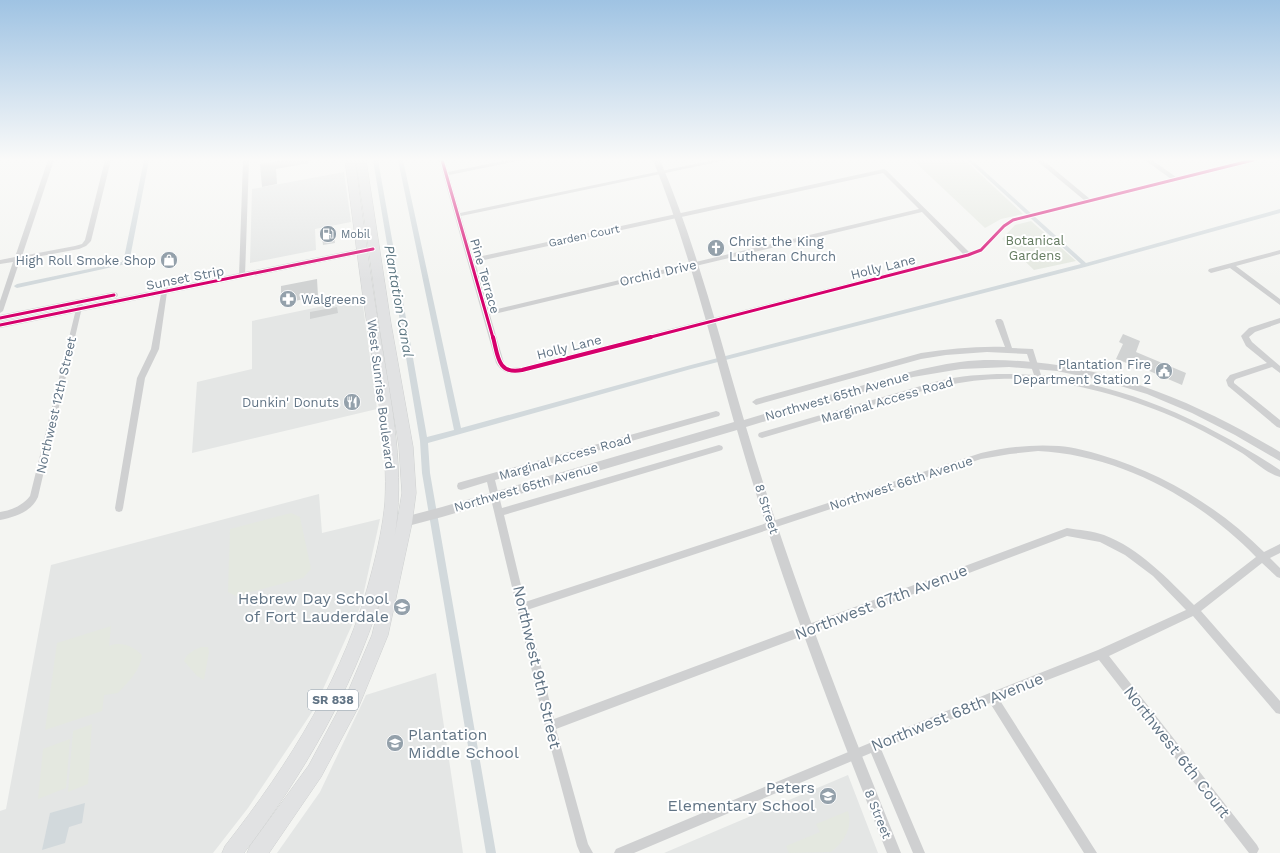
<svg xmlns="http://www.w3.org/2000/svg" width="1280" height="853" font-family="'Work Sans',sans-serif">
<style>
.built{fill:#e4e6e5}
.green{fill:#e4e8e0}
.water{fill:#d2d9dc}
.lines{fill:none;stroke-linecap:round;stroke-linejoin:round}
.canal{fill:#d2d9dc;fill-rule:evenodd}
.building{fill:#d1d3d3}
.trunk-casing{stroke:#cfd1d1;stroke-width:1}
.minor{fill:#cfd0d1;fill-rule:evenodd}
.tertiary{fill:#cfd0d1;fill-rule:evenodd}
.trunk{fill:#e1e2e3;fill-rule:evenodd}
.cycleway-far1-casing{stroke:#fff;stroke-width:5}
.cycleway-casing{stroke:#fff;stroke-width:6}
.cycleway-far1{stroke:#d6006c;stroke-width:3}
.cycleway{stroke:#d6006c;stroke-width:4}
.labels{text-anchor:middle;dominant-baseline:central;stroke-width:4;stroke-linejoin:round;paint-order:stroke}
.far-poi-label{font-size:11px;fill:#617485;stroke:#fff;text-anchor:start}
.far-street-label{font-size:11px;fill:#617485;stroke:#fff}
.shield{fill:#fff;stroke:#909eaa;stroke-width:1}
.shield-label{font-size:12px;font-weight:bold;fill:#617485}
.park-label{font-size:13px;fill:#657c61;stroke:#fff}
.poi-label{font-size:13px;fill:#617485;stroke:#fff;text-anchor:end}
.street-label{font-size:13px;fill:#617485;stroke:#fff}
.water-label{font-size:14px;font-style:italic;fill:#5d7782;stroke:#fff}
.near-poi-label{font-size:16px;fill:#617485;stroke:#fff;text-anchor:end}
.near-street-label{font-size:16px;fill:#617485;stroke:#fff}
</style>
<rect width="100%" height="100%" fill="#f4f5f2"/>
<path class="built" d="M344 172 351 222 315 229 316 250 250 263 252 189Z
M362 298 377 409 192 453 197 382 252 369V321Z
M319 494 322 533 380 519 361 605 314 709 248 808 213 853H0V811L6 809 51 565Z
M436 673 463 853H277L320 792 366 695Z
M848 775 878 853H664Z"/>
<path class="green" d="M913 160H965L1023 214 1001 219 985 228Z
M1031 221 1076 261 1034 270 1002 239 1015 225Z
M291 513 300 517 311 569 303 578 236 596 228 592 230 529Z
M111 626 109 646C121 641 133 646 142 655 140 671 129 681 118 693L104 695 102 711 45 730 57 643Z
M201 647H208L209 652 204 680 197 676 184 661C187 653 194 650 201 647Z
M92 724 88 784 68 792 73 731Z
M70 739 66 788 38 799 43 749Z
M848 811C853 828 844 842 831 852L789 853 786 846 820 832 816 824Z"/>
<path class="water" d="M85 803 82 823 69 827 65 843 42 850 50 813Z"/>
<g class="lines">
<path class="canal" d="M144 160H149L130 258 126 264 17 288 15 287 14 286 17 284 122 262 124 258Z
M373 160H378L427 437 454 430 398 160H403L461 428 691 365 1081 264 967 160H972L1086 263 1280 209V213L1085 267 691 369 428 443 430 473 496 853H486L422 473 420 441Z"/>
</g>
<path class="building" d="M284 160H309L310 163 276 169 277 184 262 187 260 164Z
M333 227 335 243 323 245 321 229Z
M317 279 318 296 281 304V286Z
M337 307 338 313 310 319V312Z
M1123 334 1140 341 1136 352 1186 373 1182 385 1133 364 1132 365 1116 359 1123 344 1119 342Z"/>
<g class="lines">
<defs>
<path id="trunk" d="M345 160H355C363 221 371 281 381 341 392 407 406 473 394 540L402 493 399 447 379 324 356 160H366L391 324 413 447 416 493 412 523 388 635 359 706 321 777 269 853H247L250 846 309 765 347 694 372 635 381 598C350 694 305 772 244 853H222L225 846C290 763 346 674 372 571 378 548 383 525 385 502 388 447 377 392 369 338 360 279 353 220 345 160Z"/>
</defs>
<use href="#trunk" class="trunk-casing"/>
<path class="minor" d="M48 160H54L22 256 75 246 82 244 85 240 105 160H111L91 241 86 246 79 249 20 260 3 311 0 313V301L13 262 0 264V260L15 257Z
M243 160H249L245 276 242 278 239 276Z
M439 160H445L448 172 508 160H522L449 175 460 213 714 160H727L461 216 473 258 884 169 886 170 969 252 979 249 1002 225 1011 219 1084 200 1036 160H1043L1090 199 1171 179 1145 160H1152L1176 177 1245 160H1256L1178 181 1015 221 1006 227 983 251 970 256 522 373C511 375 502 373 496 363ZM883 173 919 209 489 311 475 262ZM922 212 963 254 522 367 509 368 504 363 490 315Z
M1280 250V254L1236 266 1280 299V305L1230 268 1211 273 1208 271 1209 269Z
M163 283H167L168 285 159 349 145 378 123 508 122 511 119 512 116 511 115 508 137 378 151 349Z
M78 301H80L83 303 38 497C31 512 15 517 0 520V512C12 510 22 506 30 496Z
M1280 318V323L1255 332 1249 337 1252 342 1280 366V373L1272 367 1236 379 1234 381V383L1280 420V428L1277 427 1228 386 1226 380 1230 375 1267 363 1246 346 1241 336 1249 328Z
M997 319H1001L1003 321 1012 348 1033 349 1041 375C1131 387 1205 421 1280 470V477C1266 473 1254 461 1242 453 1217 438 1191 424 1164 413 1112 392 1055 377 999 379 954 380 912 394 869 406 834 417 798 427 762 438L759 437 758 435 759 433 762 432 938 381C969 374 1001 373 1034 375L1027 354 987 352 946 355 921 359 756 405 752 402 756 399 921 353C949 349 977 346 1005 347L995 321Z
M716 411 719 412 720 414 719 416 495 480 502 508 719 445 722 446 723 448 722 450 719 451 504 515 525 602 981 453C1007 447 1033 444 1059 446 1073 447 1088 451 1101 455 1162 473 1219 507 1264 552L1280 544V553L1270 558 1280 568V578L1277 577 1262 563 1201 611 1280 701V714L1276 713 1193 616 1109 656 1257 845 1259 849 1257 853H1249L1099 660 999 699 1097 853H1084L990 703 881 749 925 853H913L871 753 634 853H614L616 849 992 692 1098 650 1186 610 1153 576 1125 555 1100 542 1067 536 556 729 588 844 593 853H580L577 846 545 726 487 482 461 490 458 489 457 486 458 483 461 482ZM1038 451C1120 455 1200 499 1256 557L1194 605C1168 579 1139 548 1104 535 1093 531 1079 530 1067 528L554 719 527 610 981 459 1010 454Z"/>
<path class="tertiary" d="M653 160H660C696 245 718 332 744 420 780 409 817 398 854 388 889 377 924 367 960 362 983 359 1009 360 1032 362 1122 370 1203 406 1280 452V461L1235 435 1192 413 1147 394 1104 381 1057 371 1009 367 961 369 913 377 746 427C789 572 844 713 901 853H887C832 714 778 574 737 430L442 517 389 531 385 529 383 526 385 523 389 521 442 507 734 422C709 333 688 247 653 160Z
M373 246 376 247V251L0 328V322Z
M114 292 117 293 118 295 117 297 0 321V315Z"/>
<use href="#trunk" class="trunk"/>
<defs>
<path id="cycleway-far1" d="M442 160 493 338
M0 318 114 295
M0 325 373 249
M647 338 968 255 981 250 1004 226 1013 220 1253 160"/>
<path id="cycleway" d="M493 337C498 355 497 375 522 370L651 337"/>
</defs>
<use href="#cycleway-far1" class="cycleway-far1-casing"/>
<use href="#cycleway" class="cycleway-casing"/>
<use href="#cycleway-far1" class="cycleway-far1"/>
<use href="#cycleway" class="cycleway"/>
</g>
<linearGradient id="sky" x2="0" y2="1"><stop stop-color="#9fc3e3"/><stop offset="0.57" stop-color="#fafaf9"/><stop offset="1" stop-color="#fafaf9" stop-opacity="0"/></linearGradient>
<rect width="1280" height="280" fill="url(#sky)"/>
<defs>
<symbol id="fuel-disc" viewBox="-11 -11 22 22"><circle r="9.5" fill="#94a1ab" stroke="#fff"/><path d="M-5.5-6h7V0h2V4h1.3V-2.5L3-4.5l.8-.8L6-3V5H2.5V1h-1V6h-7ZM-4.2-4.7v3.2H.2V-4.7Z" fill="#fff"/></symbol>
<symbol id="church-disc" viewBox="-11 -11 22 22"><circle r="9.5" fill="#94a1ab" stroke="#fff"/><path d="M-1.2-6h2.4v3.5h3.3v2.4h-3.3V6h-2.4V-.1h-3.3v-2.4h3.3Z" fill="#fff"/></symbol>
<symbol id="shop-disc" viewBox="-11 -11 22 22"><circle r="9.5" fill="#94a1ab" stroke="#fff"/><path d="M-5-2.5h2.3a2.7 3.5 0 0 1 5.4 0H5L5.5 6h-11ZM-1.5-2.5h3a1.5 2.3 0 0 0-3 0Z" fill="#fff"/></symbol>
<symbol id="pharmacy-disc" viewBox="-11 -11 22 22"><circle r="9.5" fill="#94a1ab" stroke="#fff"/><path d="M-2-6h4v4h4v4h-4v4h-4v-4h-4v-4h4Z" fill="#fff"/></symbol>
<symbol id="civic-disc" viewBox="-11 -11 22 22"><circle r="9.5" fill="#94a1ab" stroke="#fff"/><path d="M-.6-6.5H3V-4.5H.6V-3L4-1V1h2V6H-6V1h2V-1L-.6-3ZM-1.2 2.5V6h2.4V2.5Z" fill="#fff"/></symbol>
<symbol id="restaurant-disc" viewBox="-11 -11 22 22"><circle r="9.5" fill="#94a1ab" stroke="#fff"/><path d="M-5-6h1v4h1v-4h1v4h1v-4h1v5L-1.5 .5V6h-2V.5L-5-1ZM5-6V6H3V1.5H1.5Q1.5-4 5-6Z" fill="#fff"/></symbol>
<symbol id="school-disc" viewBox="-11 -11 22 22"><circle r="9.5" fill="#94a1ab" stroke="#fff"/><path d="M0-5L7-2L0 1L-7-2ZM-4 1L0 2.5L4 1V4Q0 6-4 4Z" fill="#fff"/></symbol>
</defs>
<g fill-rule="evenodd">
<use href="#fuel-disc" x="318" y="224" width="20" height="20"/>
<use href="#church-disc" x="706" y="238" width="20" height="20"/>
<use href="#shop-disc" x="159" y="250" width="20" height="20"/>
<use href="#pharmacy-disc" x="278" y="289" width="20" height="20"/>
<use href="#civic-disc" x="1154" y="361" width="20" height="20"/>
<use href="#restaurant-disc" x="342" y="392" width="20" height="20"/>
<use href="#school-disc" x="392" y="597" width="20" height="20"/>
<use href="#school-disc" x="385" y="733" width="20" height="20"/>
<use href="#school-disc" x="818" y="786" width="20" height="20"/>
</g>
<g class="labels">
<g class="far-poi-label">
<text x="341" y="234">Mobil</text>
</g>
<g class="far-street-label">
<text transform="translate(584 236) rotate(-12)">Garden Court</text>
</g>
<rect class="shield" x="308" y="690" width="50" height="20" rx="3"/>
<g class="shield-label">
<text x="333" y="700">SR 838</text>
</g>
<g class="park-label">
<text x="1035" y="240">Botanical<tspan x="1035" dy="15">Gardens</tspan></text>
</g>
<g class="poi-label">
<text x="729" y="241" text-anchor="start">Christ the King<tspan x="729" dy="15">Lutheran Church</tspan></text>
<text x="156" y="260">High Roll Smoke Shop</text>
<text x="301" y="299" text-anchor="start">Walgreens</text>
<text x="1151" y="364">Plantation Fire<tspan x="1151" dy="15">Department Station 2</tspan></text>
<text x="339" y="402">Dunkin' Donuts</text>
</g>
<g class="street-label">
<text transform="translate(883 267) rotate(-14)">Holly Lane</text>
<text transform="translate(658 273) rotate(-13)">Orchid Drive</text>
<text transform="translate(485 276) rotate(74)">Pine Terrace</text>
<text transform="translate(185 278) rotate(-11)">Sunset Strip</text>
<text transform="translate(569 347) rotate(-14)">Holly Lane</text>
<text transform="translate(381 394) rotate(83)">West Sunrise Boulevard</text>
<text transform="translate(837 396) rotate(-16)">Northwest 65th Avenue</text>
<text transform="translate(887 400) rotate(-16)">Marginal Access Road</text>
<text transform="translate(56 405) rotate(-77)">Northwest 12th Street</text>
<text transform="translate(565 457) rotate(-16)">Marginal Access Road</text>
<text transform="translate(901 483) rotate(-18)">Northwest 66th Avenue</text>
<text transform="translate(526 487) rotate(-16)">Northwest 65th Avenue</text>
<text transform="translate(767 509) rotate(72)">8 Street</text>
<text transform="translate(878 814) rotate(68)">8 Street</text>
</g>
<g class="water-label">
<text transform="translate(399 301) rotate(80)">Plantation Canal</text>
</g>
<g class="near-poi-label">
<text x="389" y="598">Hebrew Day School<tspan x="389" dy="18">of Fort Lauderdale</tspan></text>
<text x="408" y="734" text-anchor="start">Plantation<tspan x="408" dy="18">Middle School</tspan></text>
<text x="815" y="787">Peters<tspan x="815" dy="18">Elementary School</tspan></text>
</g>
<g class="near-street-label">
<text transform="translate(881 602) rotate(-21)">Northwest 67th Avenue</text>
<text transform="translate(537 667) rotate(77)">Northwest 9th Street</text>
<text transform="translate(957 712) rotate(-22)">Northwest 68th Avenue</text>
<text transform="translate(1177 752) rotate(52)">Northwest 6th Court</text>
</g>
</g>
</svg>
